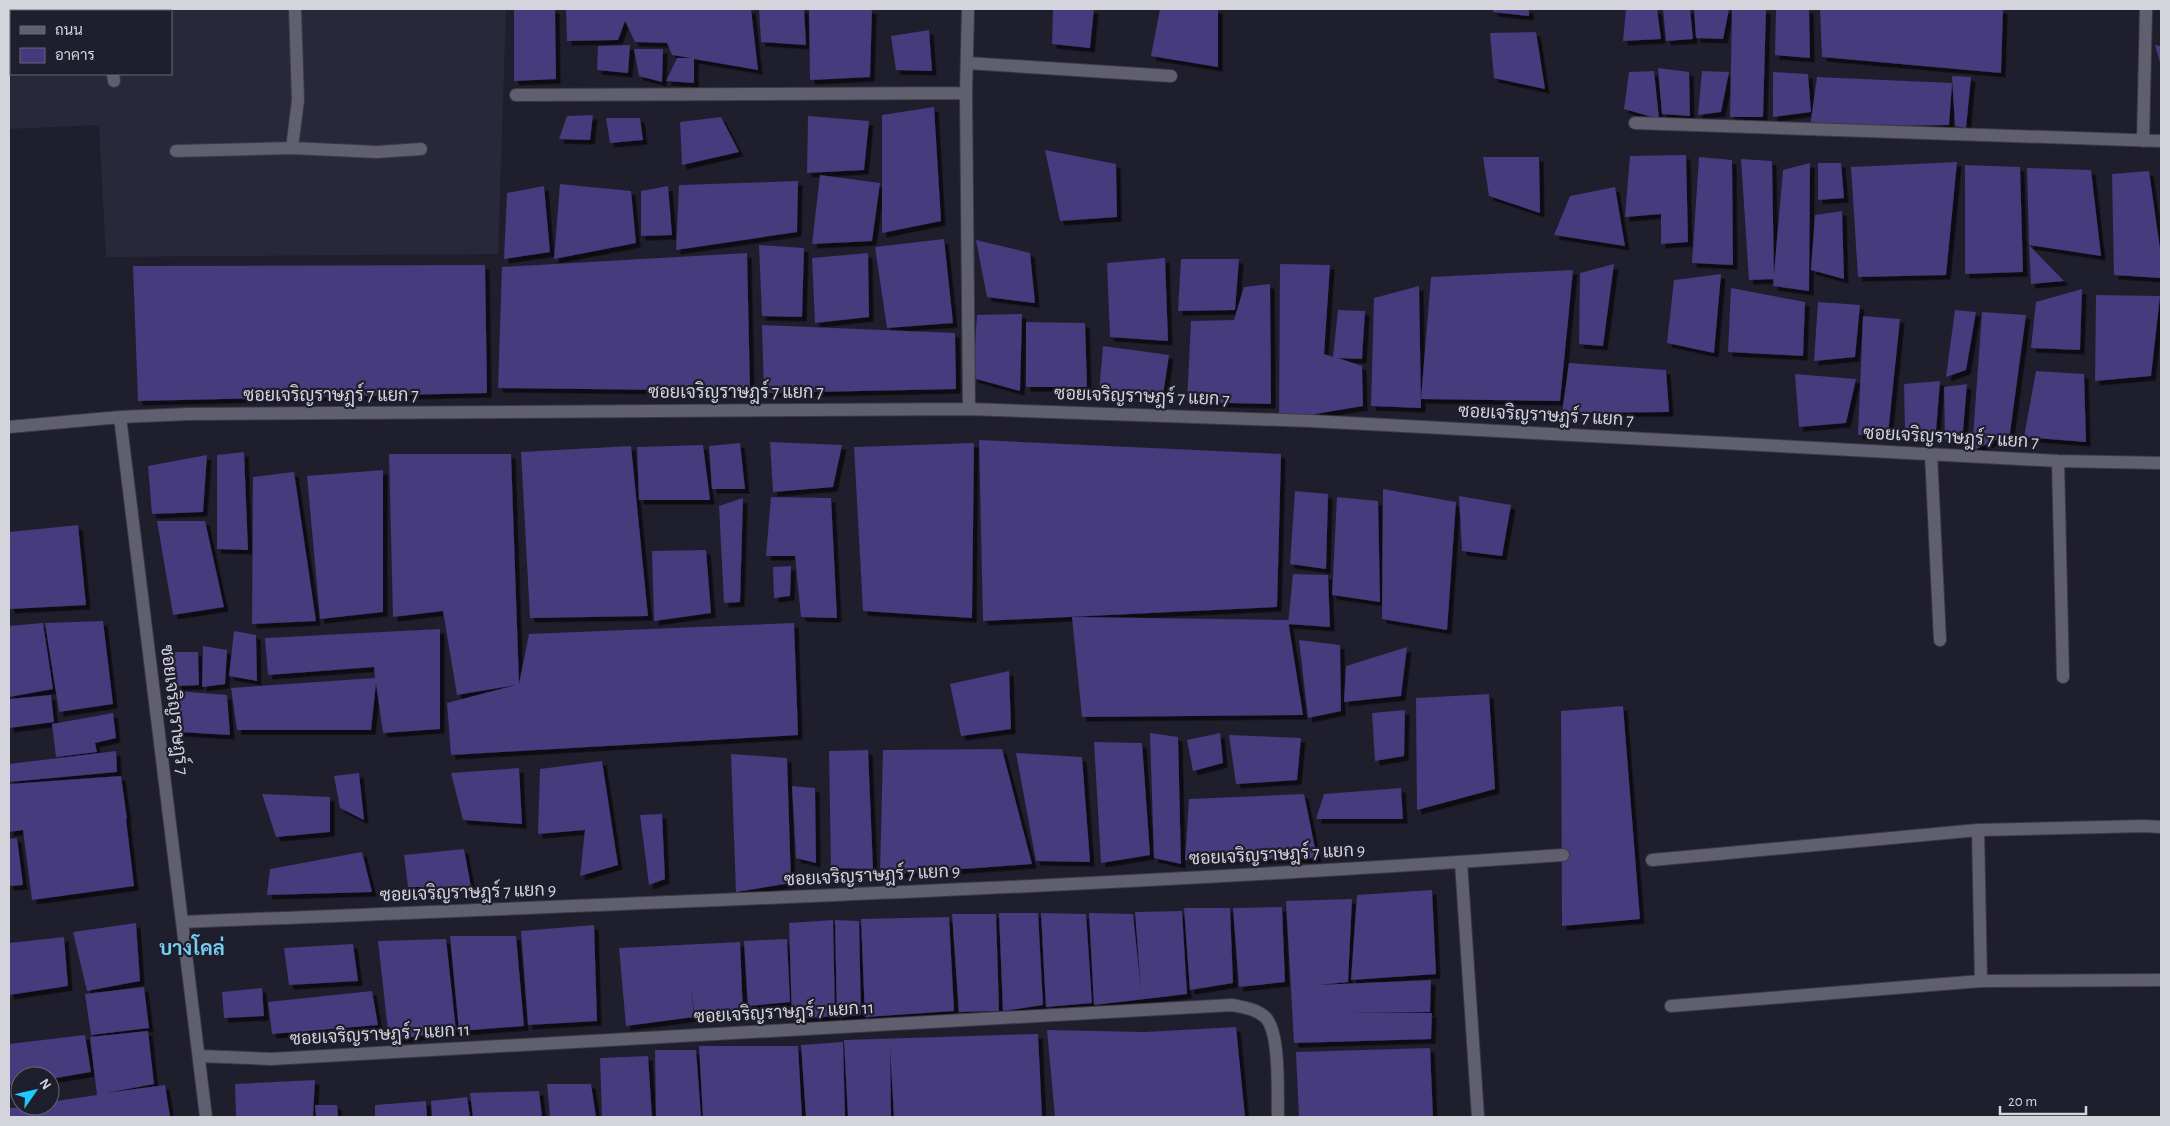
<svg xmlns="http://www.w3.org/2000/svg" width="2170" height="1126" font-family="'Alegreya Sans',Sarabun,sans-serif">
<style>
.built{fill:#29283b;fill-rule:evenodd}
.building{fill:#443a7d;filter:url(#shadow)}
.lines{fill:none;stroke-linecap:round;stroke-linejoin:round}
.minor-casing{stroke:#3a3944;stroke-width:14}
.minor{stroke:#605f70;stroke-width:12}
.labels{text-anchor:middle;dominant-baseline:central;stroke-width:4.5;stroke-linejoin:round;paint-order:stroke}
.street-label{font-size:18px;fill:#d4d4dd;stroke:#1f1e2c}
.quarter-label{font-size:20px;font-weight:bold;fill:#72cdf0;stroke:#1f1e2c}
</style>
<defs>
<filter id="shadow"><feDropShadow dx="4.5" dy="4.5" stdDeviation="0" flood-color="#0009"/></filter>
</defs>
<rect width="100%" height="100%" fill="#1f1e2c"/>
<path class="built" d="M9 9H506L498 254 106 257 99 125 9 129ZM11 11H171V74H11Z"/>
<path class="building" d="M514 9H555L556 79 514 81Z
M566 9H751L758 70 694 59V83L666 81 677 58H691L672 55 667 43 635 42 625 21 618 40 567 41Z
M759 9H804L806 45 761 42Z
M809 9H872L870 77 810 80Z
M1053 9H1094L1090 48 1052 44Z
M1160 9H1218V67L1151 56Z
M1493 9H1529V16L1493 12Z
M1626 9H1657L1661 39 1623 41Z
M1663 9H1690L1693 39 1666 41Z
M1694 9H1729L1723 39 1696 38Z
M1732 9H1766L1763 117H1730Z
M1776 9H1809L1810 58 1775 55Z
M1820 9H2003L2001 73 1822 57Z
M929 30 932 71 896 70 891 36Z
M1536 32 1545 89 1494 78 1490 33Z
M630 45 628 73 597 70 598 46Z
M2155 45 2161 46V66Z
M634 49H663L662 82 639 76Z
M1658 68 1689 72 1690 116 1662 114Z
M1654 71 1659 119 1624 109 1629 72Z
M1702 71 1729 72 1721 112 1698 115Z
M1773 72 1808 74 1811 112 1773 117Z
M1952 76 1971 77 1966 128 1955 126Z
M1817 77 1952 83 1949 125 1810 127Z
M934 107 941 221 882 233V115Z
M593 115 590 140 559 139 567 116Z
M808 116 869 121 864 170 807 173Z
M721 117 739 152 682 165 680 122Z
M606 118H640L643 140 610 143Z
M1045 150 1116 164 1117 217 1060 221Z
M1686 155 1688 242 1661 244V214L1625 217 1630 156Z
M1483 157H1539L1540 213 1489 196Z
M1699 157 1732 160 1733 265 1692 263Z
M1741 159 1772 161 1774 279 1749 280Z
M1957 162 1946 275 1858 277 1851 167Z
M1810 163 1809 291 1773 286 1783 170Z
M1818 163H1841L1844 198 1818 200Z
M1965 165 2020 167 2023 272 1965 274Z
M2027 168 2091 170 2101 256 2029 245Z
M2149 171 2161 256V278L2114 275 2112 174Z
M820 175 880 183 872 241 812 244Z
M798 181 797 232 676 250 679 185Z
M560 184 631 191 636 243 554 259Z
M544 186 550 252 504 259 507 193Z
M668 186 672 235 641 236V191Z
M1615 187 1625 246 1554 235 1570 196Z
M1842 211 1844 279 1811 270 1815 215Z
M944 239 953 323 887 328 875 247Z
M976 240 1030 253 1035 303 987 297Z
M759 245 804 248 802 317 762 316Z
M2029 245 2064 281 2031 284Z
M747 253 750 391 498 388 502 267Z
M868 253 869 317 815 323 812 258Z
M1165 258 1168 341 1110 337 1107 263Z
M1181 259H1239L1235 310 1178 311Z
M1280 264 1330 265 1324 354 1333 357 1338 310 1365 311 1362 359 1338 358 1362 366 1363 406 1279 420Z
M1614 264 1603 346 1579 344 1580 273Z
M485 265 487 393 138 401 133 266Z
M1573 270 1560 401 1421 399 1431 277Z
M1721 274 1714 353 1667 343 1674 280Z
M1270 284 1271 404 1187 402 1191 321 1234 320 1244 287Z
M1419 286 1421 408 1371 406 1374 298Z
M1731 288 1805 302 1803 356 1728 352Z
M2082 289 2080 350 2031 348 2036 302Z
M2096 295 2160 296 2151 376 2095 381Z
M1818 302 1860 305 1855 357 1814 361Z
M1955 310 1976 312 1966 370 1946 377Z
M1982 312 2026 315 2010 433 1972 451Z
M1022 314 1020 391 973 378 977 315Z
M1863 316 1900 319 1888 434 1858 435Z
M1026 322 1085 323 1087 387H1026Z
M762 325 955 333 956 389 764 393Z
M1103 346 1169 355 1163 395 1099 393Z
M1569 363 1666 370 1669 412 1562 413Z
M2036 371 2084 374 2086 442 2024 437Z
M1795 374 1856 379 1846 423 1799 427Z
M1940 381 1936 431 1905 433 1904 384Z
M1967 384 1962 442 1945 439 1944 387Z
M979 440 1281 454 1277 607 983 621Z
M770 442 842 445 833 487 773 492Z
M740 443 745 489H712L709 446Z
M974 443 972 618 863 611 854 447Z
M703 445 710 500H639L637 447Z
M631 446 648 616 530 618 521 452Z
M244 452 248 550 217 549V455Z
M389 454H511L519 684 529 634 794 623 798 735 451 755 447 703 516 685 457 695 443 611 393 617Z
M207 455 203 512 152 514 148 466Z
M383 470V612L320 619 307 476Z
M294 472 316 621 252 624 253 477Z
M1383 489 1456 502 1447 630 1382 619Z
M1295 491 1328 494 1326 569 1290 564Z
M1459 496 1511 505 1502 556 1462 551Z
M771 497 831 498 837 618 801 617 795 556H766Z
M1337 497 1378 501 1380 602 1332 595Z
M743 498 740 602 724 603 719 506Z
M157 521H205L224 607 173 615Z
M78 525 86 605 10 609 9 532Z
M706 550 711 613 654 621 652 551Z
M791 566 790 596 774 598 773 567Z
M1293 574 1328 575 1330 627 1288 624Z
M1072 617 1288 620 1303 715 1082 717Z
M103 621 113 704 59 712 45 623Z
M43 623 53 689 9 697V626Z
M440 629V729L383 733 376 683 371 730H237L231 688 375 678 374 667 268 675 265 638Z
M234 631 256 635 257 681 229 676Z
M1299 640 1340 645 1341 711 1308 718Z
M203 646 227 650 225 684 202 687Z
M1407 647 1401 696 1344 702 1346 666Z
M172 652H198L199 685 177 686Z
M1009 671 1011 729 961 736 950 684Z
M177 691 227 695 230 735 179 732Z
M1489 694 1495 789 1417 810 1416 698Z
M51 695 54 722 9 728V699Z
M1623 706 1640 919 1562 926 1561 711Z
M1405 710 1404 756 1375 761 1372 713Z
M113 713 116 738 95 743 97 752 56 757 52 724Z
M1150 733 1178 737 1181 864 1154 858Z
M1220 733 1223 763 1193 771 1187 740Z
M1229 735 1301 738 1297 780 1236 784Z
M1094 742 1142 743 1150 855 1101 863Z
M1002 749 1032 864 880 875 883 750Z
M868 750 873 869 831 868 829 751Z
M116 751 117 772 9 782V764Z
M1016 753 1082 757 1090 862 1036 861Z
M731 754 787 758 791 883 736 892Z
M602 761 618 865 580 876 585 830 538 834 540 769Z
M519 768 522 824 463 820 451 773Z
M359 773 364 820 340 808 334 776Z
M121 776 127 819 113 821 126 819 134 886 32 900 23 830 9 832V784Z
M792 786 815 788 816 863 796 858Z
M1401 788 1403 819H1316L1324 794Z
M262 794 330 797V832L276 837Z
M1304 794 1317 858 1185 860 1189 799Z
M662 814 665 879 649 885 640 815Z
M17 838 23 885 9 886V839Z
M464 849 471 887H408L404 855Z
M362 852 372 892 267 895 270 869Z
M1432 890 1436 974 1351 980 1357 895Z
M1352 899 1348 982 1318 985 1431 980 1430 1012 1345 1013H1432L1431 1039 1294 1043 1286 901Z
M1282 907 1285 982 1239 987 1233 908Z
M1184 908H1230L1233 983 1190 990Z
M1182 911 1187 994 1094 1005 1089 913 1133 914 1141 990 1135 912Z
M999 913H1038L1043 1005 1003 1011Z
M1041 913 1086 914 1092 1003 1046 1007Z
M952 914H996L999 1011 959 1012Z
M949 917 954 1011 865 1017 861 919Z
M833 920 835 1016 792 1019 789 923Z
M835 920 859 921 861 1015 837 1017Z
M136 923 140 981 87 991 73 932Z
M594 925 597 1021 528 1025 521 931Z
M450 936H516L524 1026 459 1031Z
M64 937 68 986 9 995V943Z
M446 939 456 1031 389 1040 378 941Z
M787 939 790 1002 748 1006 744 941Z
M740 942 743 1015 695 1019 691 987 694 1017 626 1026 619 948Z
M353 944 358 981 289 985 284 948Z
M144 987 149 1028 91 1035 85 994Z
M262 988 264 1016 224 1018 222 992Z
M372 991 378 1025 272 1034 268 1002Z
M1236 1027 1245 1117H1055L1047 1030 1145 1032Z
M148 1031 154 1084 106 1093 165 1085 170 1117H9V1108L50 1106V1102L97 1095 90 1037Z
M1038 1034 1042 1117H894L890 1047 891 1117H848L844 1040Z
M85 1035 91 1072 50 1079V1076H20V1083L9 1085V1044Z
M843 1042 845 1117H806L801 1045Z
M699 1046H798L802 1117H703Z
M1430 1048 1433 1117H1299L1296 1052Z
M655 1050H696L701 1117H656Z
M648 1056 652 1117H602L600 1058Z
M315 1080 313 1117H236L235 1084Z
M547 1084H591L596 1117H550Z
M539 1091 542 1117H473L470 1093Z
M467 1097 470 1117H432L431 1101Z
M426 1101 427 1117H375V1105Z
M315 1105H337L338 1117H316Z"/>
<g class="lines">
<defs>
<path id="minor" d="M104 9 105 11
M968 9 966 93 969 409
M967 63 1171 76
M113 74 114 81
M516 95 966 93
M1635 123 2161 141
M2143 141 2146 9
M292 148 377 152 421 149
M176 151 292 148 298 100 295 9
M120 417 206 1117
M9 427 120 417 188 414 969 409 1311 421 2058 461 2161 463
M1931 454 1940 640
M2058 461 2063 677
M1978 830 1981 981
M1652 860 1978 830 2144 826 2161 827
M1461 862 1478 1117
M183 922C643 903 1103 887 1563 855
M1671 1006 1981 981 2161 980
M200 1056 271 1059 1232 1005C1243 1007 1256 1009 1265 1017 1281 1032 1277 1095 1278 1117"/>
</defs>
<use href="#minor" class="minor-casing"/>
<use href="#minor" class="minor"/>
</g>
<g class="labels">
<g class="street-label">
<text x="736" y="393">ซอยเจริญราษฎร์ 7 แยก 7</text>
<text x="331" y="396">ซอยเจริญราษฎร์ 7 แยก 7</text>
<text transform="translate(1142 397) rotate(2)">ซอยเจริญราษฎร์ 7 แยก 7</text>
<text transform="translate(1546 416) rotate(3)">ซอยเจริญราษฎร์ 7 แยก 7</text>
<text transform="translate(1951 438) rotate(3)">ซอยเจริญราษฎร์ 7 แยก 7</text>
<text transform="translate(174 710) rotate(83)">ซอยเจริญราษฎร์ 7</text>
<text transform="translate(1277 855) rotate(-3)">ซอยเจริญราษฎร์ 7 แยก 9</text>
<text transform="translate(872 876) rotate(-3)">ซอยเจริญราษฎร์ 7 แยก 9</text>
<text transform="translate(468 893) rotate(-2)">ซอยเจริญราษฎร์ 7 แยก 9</text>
<text transform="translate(784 1013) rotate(-3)">ซอยเจริญราษฎร์ 7 แยก 11</text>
<text transform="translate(380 1035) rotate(-3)">ซอยเจริญราษฎร์ 7 แยก 11</text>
</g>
<g class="quarter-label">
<text x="192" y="949">บางโคล่</text>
</g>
</g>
<rect width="2170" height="1126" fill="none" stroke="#d4d4dd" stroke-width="20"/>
<rect x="10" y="10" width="162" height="65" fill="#1f1e2c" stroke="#676773"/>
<rect x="20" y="26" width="25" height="8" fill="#605f70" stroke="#676773"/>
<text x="55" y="35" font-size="15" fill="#d4d4dd">ถนน</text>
<rect x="20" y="48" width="25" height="15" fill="#443a7d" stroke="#676773"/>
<text x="55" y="60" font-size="15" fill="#d4d4dd">อาคาร</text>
<g transform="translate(35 1091) rotate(56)"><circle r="24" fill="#1f1e2c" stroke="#676773"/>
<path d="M0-4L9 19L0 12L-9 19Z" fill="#1fc9fd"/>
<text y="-8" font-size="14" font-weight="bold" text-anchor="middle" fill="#d4d4dd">N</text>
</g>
<path d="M2000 1106v8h86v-8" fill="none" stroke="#d4d4dd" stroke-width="2.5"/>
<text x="2008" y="1106" font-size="15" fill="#d4d4dd" stroke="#1f1e2c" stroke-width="4" paint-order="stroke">20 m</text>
</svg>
